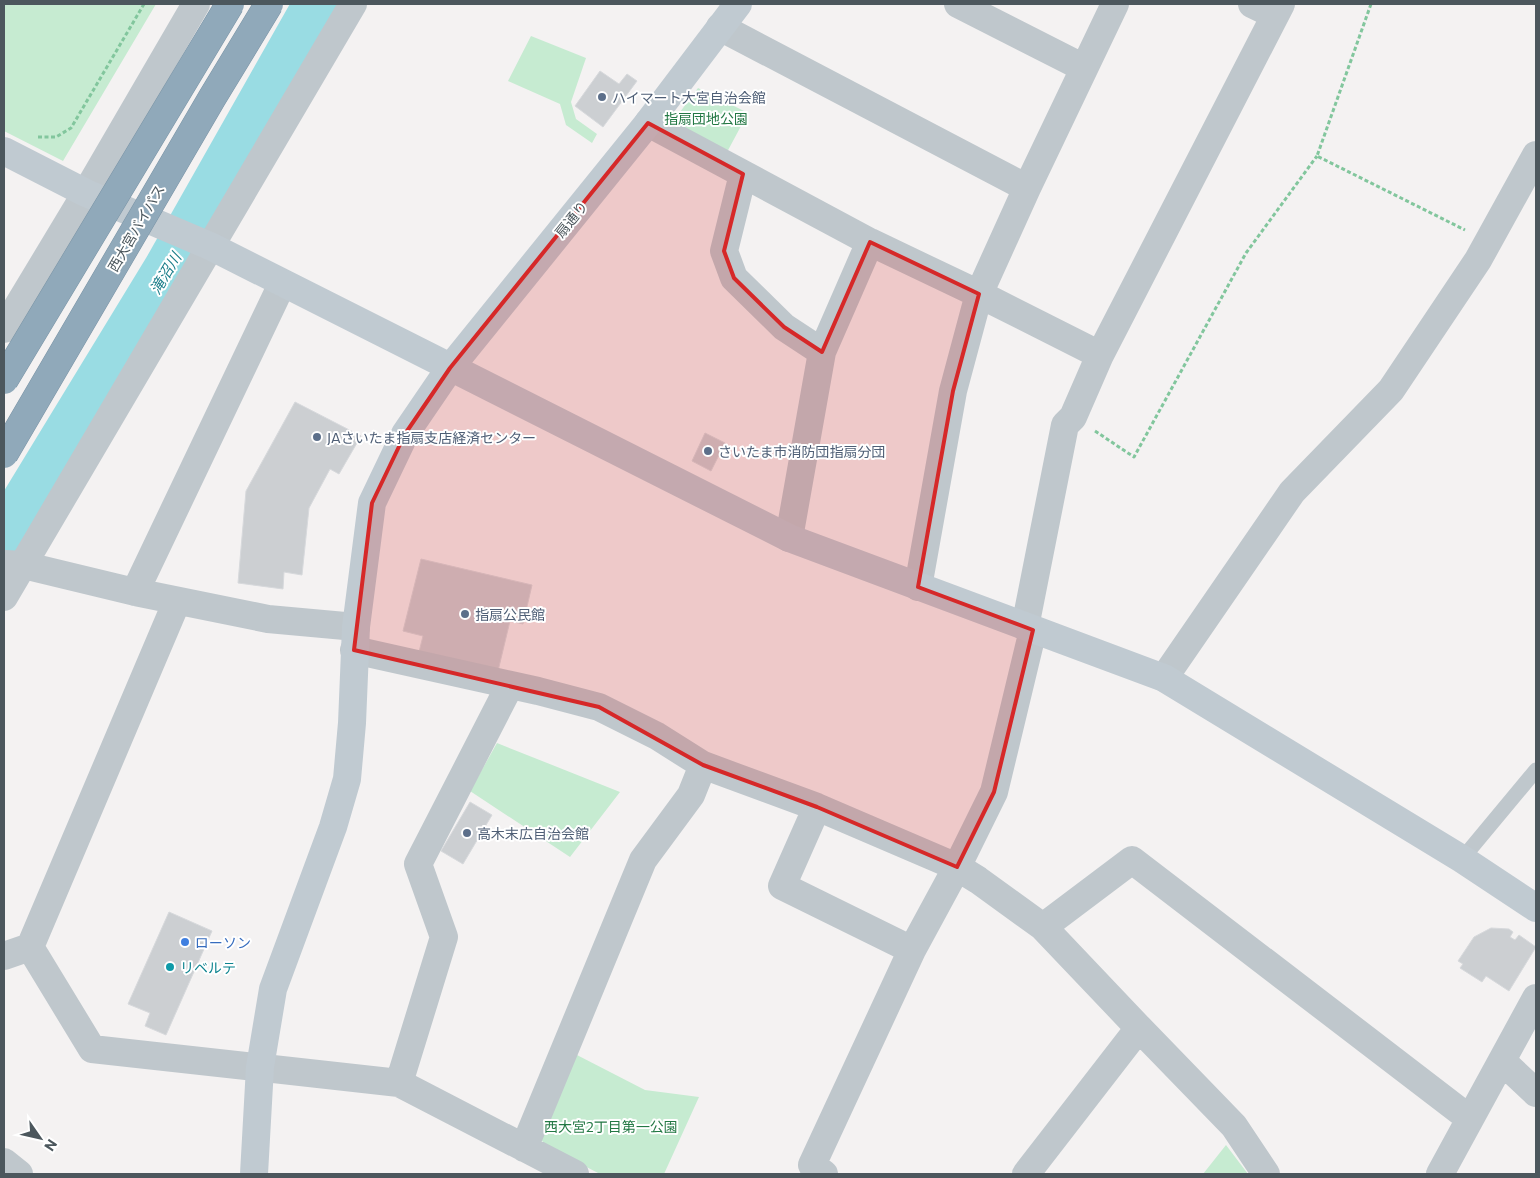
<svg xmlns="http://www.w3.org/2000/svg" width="1540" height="1178" font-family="Commissioner,'Noto Sans JP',sans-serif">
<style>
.green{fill:#c6ebd1}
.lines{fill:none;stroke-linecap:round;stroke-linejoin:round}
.river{stroke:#99dce3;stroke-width:49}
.building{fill:#cccfd2;stroke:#d7d9dc}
.path{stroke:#82c69d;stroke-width:3;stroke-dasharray:4 2.5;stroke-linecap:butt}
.lane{stroke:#bfc7cc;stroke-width:15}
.street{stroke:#bfc7cc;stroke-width:28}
.secondary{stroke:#c0cad1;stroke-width:28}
.highway-bridge-casing{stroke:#7b94a6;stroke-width:29;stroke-linecap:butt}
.highway-bridge{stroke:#90a9ba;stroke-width:28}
.marked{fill:#d62828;fill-opacity:0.2;stroke:#d62828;stroke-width:4;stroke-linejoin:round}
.service-dot{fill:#5c6f8a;stroke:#fff;stroke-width:2}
.shop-dot{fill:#3f7fe0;stroke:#fff;stroke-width:2}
.culture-dot{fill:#0f9aa8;stroke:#fff;stroke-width:2}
.labels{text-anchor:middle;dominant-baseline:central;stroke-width:4;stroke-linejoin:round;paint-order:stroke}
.service-label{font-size:14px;fill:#4e5e75;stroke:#fff;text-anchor:start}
.park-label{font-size:14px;fill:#237844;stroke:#fff}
.street-label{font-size:14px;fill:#4c575d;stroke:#fff}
.shop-label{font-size:14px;fill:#366cbe;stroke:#fff;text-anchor:start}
.culture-label{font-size:14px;fill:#0d838f;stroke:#fff;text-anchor:start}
.water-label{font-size:15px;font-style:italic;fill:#1b7e8a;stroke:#fff}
</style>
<rect width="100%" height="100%" fill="#f4f2f2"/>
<path class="green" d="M4 4H156L63 161 4 131Z
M531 36 586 58 571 102 576 119 597 134 592 143 566 125 560 104 508 81Z
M698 88 748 113 726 154 674 128V120Z
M497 743 620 792 570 857 470 791Z
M575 1054 645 1090 699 1097 664 1174H600L544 1145 539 1133Z
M1226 1145 1248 1174H1203Z"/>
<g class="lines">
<path class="river" d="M4 538 168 269 318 4"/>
</g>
<path class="building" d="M600 71 619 84 627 74 637 81 603 127 575 106Z
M295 402 361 436 339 474 330 469 309 508 302 575 284 572 283 589 238 583 246 491Z
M705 433 725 443 711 471 692 461Z
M421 559 532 585 523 624 510 621 498 671 419 652 423 636 403 631Z
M470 802 492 815 463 864 441 851Z
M169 912 212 931 166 1035 145 1026 150 1013 128 1004Z
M1491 928 1509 929 1513 932 1510 937 1515 940 1519 935 1536 947 1509 991 1486 976 1482 982 1460 968 1463 964 1458 961 1474 937Z"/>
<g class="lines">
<path class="path" d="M1371 4 1317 156 1465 230
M38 137H56L71 128 144 4
M1095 431 1134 457 1246 253 1317 156"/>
<path class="lane" d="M1462 859 1536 770"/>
<path class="street" d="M958 4 1084 68
M1252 4 1275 15
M720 27 1027 188
M648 123 870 242 979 294 1100 355 1281 4
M743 174 724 251 734 278 784 327 822 352
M4 329 86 193 196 4
M789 538 822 352 870 242
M5 564 23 565 135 592 268 619 356 627
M918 587 953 391 979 294 1027 188 1115 4
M135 592 282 284
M4 597 353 4
M177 601 30 947 92 1049 399 1083 444 937 418 864 510 685
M1025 627 1065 425 1073 417 1100 355
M354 650 538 691 599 707 657 736 703 765 817 807 957 867 978 880 1043 927 1139 1028 1234 1126 1266 1174
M1164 678 1292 492 1391 390 1478 260 1536 155
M817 807 782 886 912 950
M1043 927 1132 860 1470 1119
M4 956 30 947
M1502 1061 1536 1093
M399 1083 575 1174
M524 1148 643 860 691 795 703 765
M4 1162 19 1174
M824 1174 812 1165 912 950 957 867 994 792 1033 630
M1026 1174 1139 1028
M1440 1174 1536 998"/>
<path class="secondary" d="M4 151 86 193 210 246 789 538 1164 678 1462 859 1536 908
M254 1174 260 1067 273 989 333 827 347 779 352 723 356 627 372 503 405 434 450 368 648 123 738 4"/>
<defs>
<path id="highway-bridge" d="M4 380 230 4
M4 454 212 98 269 4"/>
</defs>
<use href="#highway-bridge" class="highway-bridge-casing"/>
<use href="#highway-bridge" class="highway-bridge"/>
</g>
<path class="marked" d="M648 123 743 174 724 251 734 278 784 327 822 352 870 242 979 294 953 391 918 587 1033 630 994 792 957 867 817 807 703 765 599 707 354 650 372 503 405 434 450 368Z"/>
<g class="service-dot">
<circle cx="602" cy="97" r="5"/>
<circle cx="317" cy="437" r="5"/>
<circle cx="708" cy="451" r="5"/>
<circle cx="465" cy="614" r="5"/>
<circle cx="467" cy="833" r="5"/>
</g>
<circle class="shop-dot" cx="185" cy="942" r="5"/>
<circle class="culture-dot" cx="170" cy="967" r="5"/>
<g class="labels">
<g class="service-label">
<text x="612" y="97">ハイマート大宮自治会館</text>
<text x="327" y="437">JAさいたま指扇支店経済センター</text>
<text x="718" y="451">さいたま市消防団指扇分団</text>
<text x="475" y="614">指扇公民館</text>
<text x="477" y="833">高木末広自治会館</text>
</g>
<g class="park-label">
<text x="706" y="118">指扇団地公園</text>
<text x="611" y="1126">西大宮2丁目第一公園</text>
</g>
<g class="street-label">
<text transform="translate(571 219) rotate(-51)">扇通り</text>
<text transform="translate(136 228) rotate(-60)">西大宮バイパス</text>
</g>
<g class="shop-label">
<text x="195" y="942">ローソン</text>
</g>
<g class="culture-label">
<text x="180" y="967">リベルテ</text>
</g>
<g class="water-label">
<text transform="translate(165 273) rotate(-59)">滝沼川</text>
</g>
</g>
<rect width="1540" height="1178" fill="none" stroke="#4c575d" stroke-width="10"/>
<g transform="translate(40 1138) rotate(124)" stroke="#ffffff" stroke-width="4" paint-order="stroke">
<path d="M0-4L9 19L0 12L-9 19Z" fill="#4c575d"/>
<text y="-8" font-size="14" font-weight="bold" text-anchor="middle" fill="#4c575d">N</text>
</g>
</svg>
